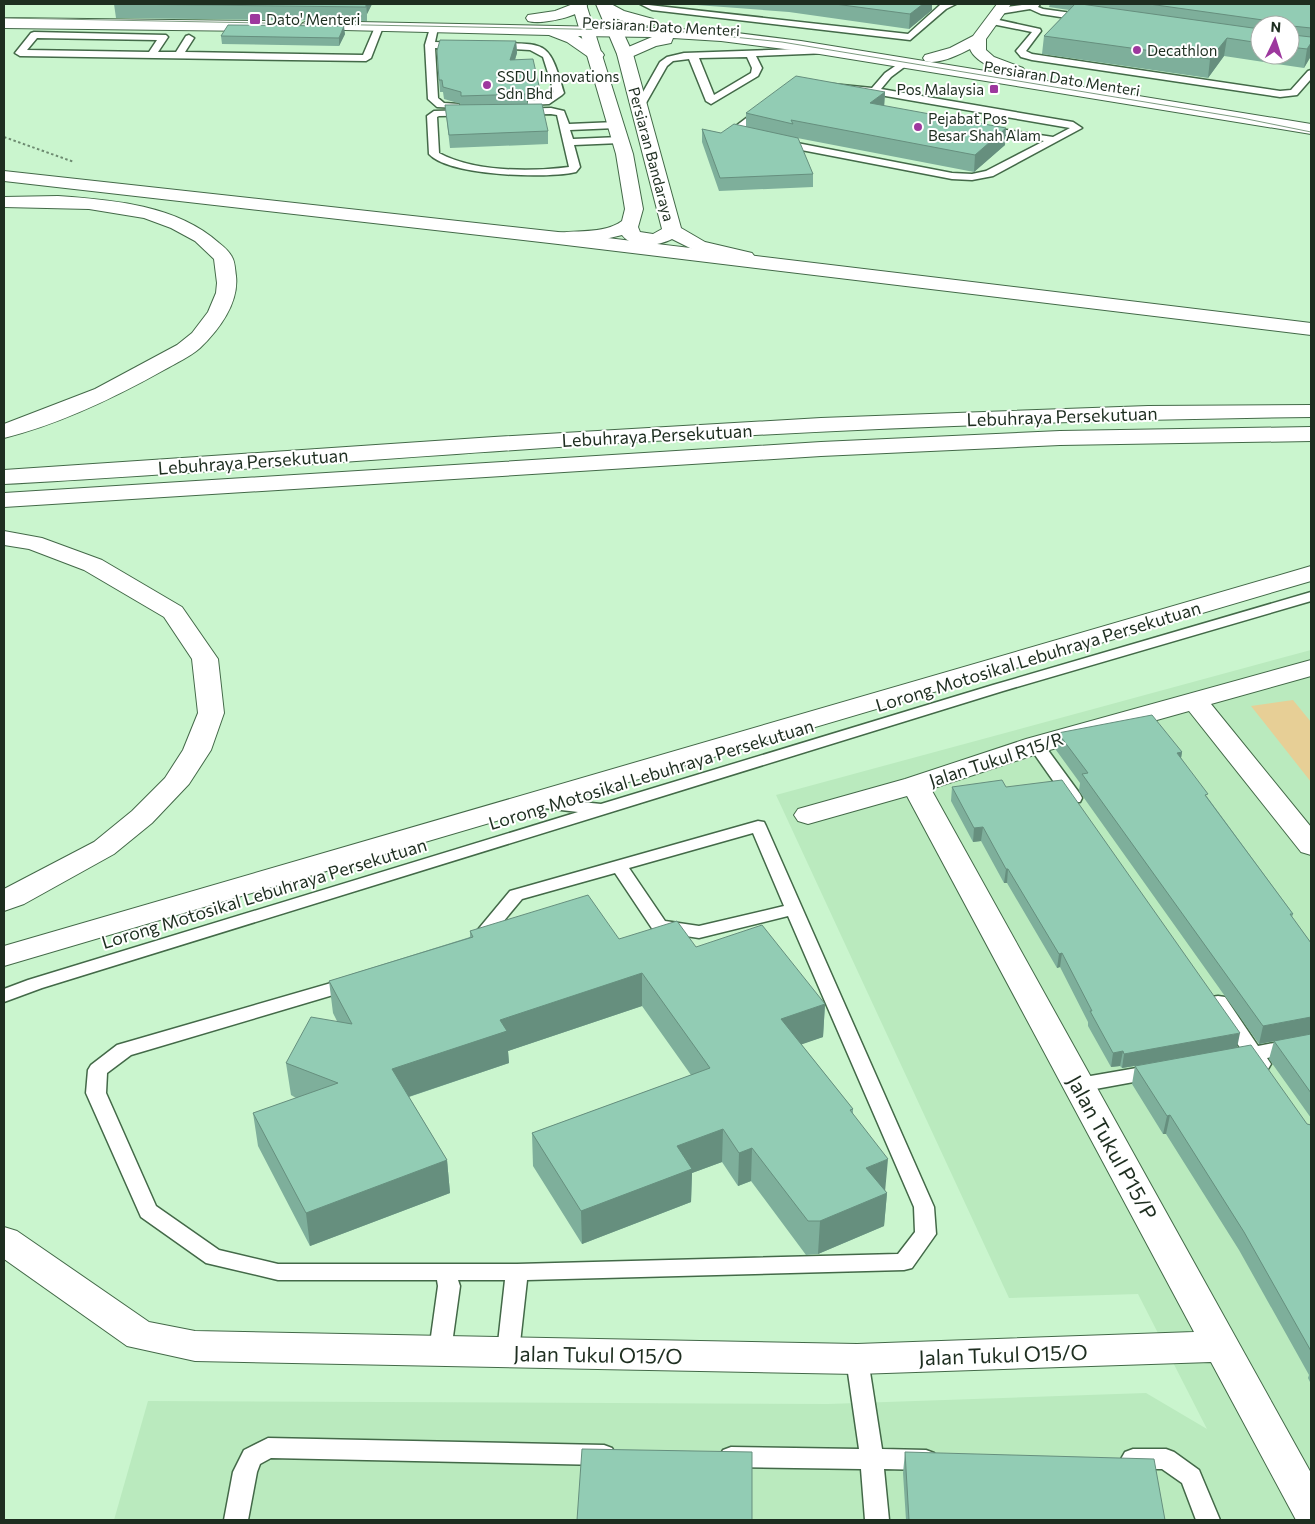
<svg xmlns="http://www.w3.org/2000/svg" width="1315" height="1524" font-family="Commissioner,sans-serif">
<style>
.built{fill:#baeabe}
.green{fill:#e7cf96}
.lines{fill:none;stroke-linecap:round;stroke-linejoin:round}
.lane-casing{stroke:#436948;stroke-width:3}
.street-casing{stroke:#436948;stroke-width:2}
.secondary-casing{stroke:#436948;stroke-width:2}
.primary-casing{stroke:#436948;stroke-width:2}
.highway-casing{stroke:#436948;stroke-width:2}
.path{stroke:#6d8a70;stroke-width:2;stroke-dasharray:2.5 2.5;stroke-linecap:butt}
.lane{fill:#fff;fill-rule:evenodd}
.street{fill:#fff;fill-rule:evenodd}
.secondary{fill:#fff;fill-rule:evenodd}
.primary{fill:#fff;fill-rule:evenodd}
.highway{fill:#fff;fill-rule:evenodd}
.tram{stroke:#7c9a7f;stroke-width:1}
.wall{fill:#7eaf9b;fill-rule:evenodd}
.shaded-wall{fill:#668f7e}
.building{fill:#92ccb4;stroke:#668f7e}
.poi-dot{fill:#9d389e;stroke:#fff;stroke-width:2}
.labels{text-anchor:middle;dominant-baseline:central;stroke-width:4;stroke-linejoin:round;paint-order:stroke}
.far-poi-label{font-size:15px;fill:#1e2e20;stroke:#fff;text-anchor:start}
.far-street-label{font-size:15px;fill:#1e2e20;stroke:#fff}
.street-label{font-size:18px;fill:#1e2e20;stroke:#fff}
.near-street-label{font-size:21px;fill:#1e2e20;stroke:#fff}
</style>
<rect width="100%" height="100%" fill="#caf5ce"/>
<path class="built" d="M1311 650V1520H114L148 1401 828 1404 1146 1393 1207 1429 1138 1294 1009 1298 776 795Z"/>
<path class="green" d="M1293 700 1311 722V782L1251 706Z"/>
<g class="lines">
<defs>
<path id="lane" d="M640 4 908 34 940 5 956 4 946 9 910 40 652 10Z
M1030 4H1040L1038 7 1043 9 1086 15 1090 18 1086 21 1041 14 1030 9 999 14 995 11 999 8Z
M990 18 1040 29 1041 31 1026 51 1032 54 1280 91 1291 90 1308 71 1311 70V79L1297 95 1280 97 1032 60 1021 57 1016 51 1032 32 987 23 986 21Z
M379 24 383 27 371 58 366 61 20 56 15 53 31 33 34 32 166 35 168 37 158 52H176L186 36 189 35 194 38 185 52 363 55 375 27ZM37 38 157 40 149 52 27 50Z
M434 25 438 28 435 42 460 43 465 46 460 49 435 48 438 98 444 103 459 104V108L437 107 428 99 425 45 430 28Z
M494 43C547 44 549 40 564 93L562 95 549 104 528 105V101L544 99 554 92 543 57 530 50 491 48 489 46Z
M825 48 830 51 828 53 756 56 762 68 758 76 711 104 706 101 689 59 673 61 667 66 642 110H636L634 108 660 62 667 57 684 53ZM747 57 752 68 751 73 714 95 699 58Z
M904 60 907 61V65L891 77 881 89 1073 122 1082 128 993 176 972 180 952 179 765 143 735 135 732 129 791 84 802 81 872 88 885 73ZM802 87 874 94 1070 128 1053 137 980 126V130L984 131 1044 141 986 171 972 174 952 173 766 137 743 131 744 128 797 88Z
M551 108 564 111 569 124 616 122 621 125 616 128 570 130 573 139 620 137 625 140 620 143 574 145 580 167 576 172C547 179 449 176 429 154L427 116 434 111ZM551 114 557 115 569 167C530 172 474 172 439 153L437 117 439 116Z
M1311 592V601L1003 691 42 988 4 1002V989L28 980 578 812 527 806 525 802 527 798 533 797 601 804 993 685Z
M1036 740 1042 742 1080 794 1082 798 1080 802H1068L1028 745 1030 742Z
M758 821 764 822 766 826 934 1207 936 1234 912 1268 904 1270 527 1280 519 1352 516 1358 508 1361 500 1358 497 1352 505 1280H458L460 1286 451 1351 448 1357 440 1360 432 1357 429 1351 438 1286 437 1280H278L206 1263 141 1217 86 1093 88 1070 91 1065 117 1045 466 944 510 891ZM753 833 784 906 699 926 665 921 629 868ZM615 873 653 930 659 932 699 938 788 916 914 1207 915 1232 898 1254 517 1264H278L219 1250 156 1206 106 1093 107 1073 131 1055 478 952 522 899Z
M1218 996 1225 997 1258 1046 1311 1036V1050L1267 1058 1271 1064 1268 1069C1258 1072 1254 1069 1249 1061L1238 1060 1235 1055 1241 1049 1209 1002 1211 997Z
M1154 1065 1161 1067 1164 1072 1161 1077 1079 1092 1072 1090 1069 1085 1072 1080 1079 1078Z
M857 1350 865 1353 868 1359 882 1449 926 1450 934 1453 938 1460 934 1467 926 1470 884 1469 889 1520H865L861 1469 731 1467 723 1464 719 1457 723 1450 731 1447 859 1449 846 1359 849 1353Z
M268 1438 604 1445 612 1448 616 1455 612 1462 604 1465 271 1458 260 1464 257 1472 248 1520H224L233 1472 244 1450Z
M1133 1449H1166L1174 1452 1199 1470 1220 1520H1196L1182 1483 1162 1469H1133L1125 1466 1121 1459 1125 1452Z"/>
<path id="street" d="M997 4H1011L986 39V50L994 57 1023 68 1025 71 1023 74C1009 78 975 63 970 49 958 55 939 65 925 61L923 58 925 55 950 48 973 36Z
M1311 660V676L1211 704 1311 827V855L1301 852 1189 711 1046 751 931 789 1311 1473V1520H1296L1211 1362 857 1374 195 1361 127 1346 4 1259V1227L17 1231 149 1322 195 1331 857 1344 1194 1332 907 796 808 824 798 821 794 815 798 809 905 779 1026 739Z"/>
<path id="secondary" d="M572 4H586L633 154 643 209 638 227 640 232 653 234 662 229 617 54 596 4H610L633 54 681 228 705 242 752 253 755 257 752 261 745 263 700 253 672 239C659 246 632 249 622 235 601 240 573 247 551 242L549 238 551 234C574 229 603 235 622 221L625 209 616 154Z"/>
<path id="primary" d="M573 4H586L587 6C579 17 541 25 528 21L526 18 528 15 555 11Z
M597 4H611L624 11 653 19 656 22 653 25C641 28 600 17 597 4Z
M4 18 265 21 270 23 273 26 270 29 265 31 4 28Z
M308 21 656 28 721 31 801 41 1311 124V134L801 51 721 41 673 38 671 43 656 46 631 57H619L617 54 619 51 652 37 578 36 602 52 604 55 602 58H590L567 42 549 35 303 29 300 26 303 23Z"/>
<path id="highway" d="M4 171 558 232 1311 323V335L558 244 4 181Z
M58 196C113 200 177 205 219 243 224 247 229 251 232 257 235 262 235 269 236 276 239 303 219 330 200 348 190 357 176 363 164 370 114 398 60 424 4 438V424L95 389 177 345 192 333 208 312 216 293 217 283 214 259 195 241 171 228 144 218 89 209 4 207V197Z
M1311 405V417C1092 420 873 427 654 441 437 454 220 472 4 484V470L494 437 821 418 1148 406Z
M1311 427V441L1060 445 821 456 4 507V493L821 442 1060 431Z
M4 531 42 538 102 560 182 607 218 659 224 713 211 750 189 784 152 823 114 854 24 904 4 911V889L94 842 132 811 165 778 183 750 198 713 192 659 164 617 84 570 29 549 4 545Z
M1311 566V581L4 966V946Z"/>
</defs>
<use href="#lane" class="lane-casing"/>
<use href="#street" class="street-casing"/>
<use href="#secondary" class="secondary-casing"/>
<use href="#primary" class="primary-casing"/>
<use href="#highway" class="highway-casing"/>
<path class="path" d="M4 137 74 162"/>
<use href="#lane" class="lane"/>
<use href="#street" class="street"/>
<use href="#secondary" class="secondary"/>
<use href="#primary" class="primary"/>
<use href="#highway" class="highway"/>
<path class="tram" d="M4 18 675 31 782 42 1242 118 1311 132"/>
</g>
<path class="wall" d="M114 4H372L367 14V21L116 18Z
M683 4H932V10L909 29 789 12Z
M1050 4H1311V56L1304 68 1224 56 1208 78 1042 54 1044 36 1069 10 1049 7ZM1260 25H1290V55H1260Z
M345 34 339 46 222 44 221 36Z
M516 41 517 53 515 60 539 98 527 100 528 104 548 131V144L450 148 445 105H461V104L444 99 443 92H440L439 80Z
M885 92 884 106 1005 145 974 172 792 137 813 174V187L719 191 702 142V129L721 133 746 126V113Z
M1058 733 1182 752 1181 758 1208 798 1293 914 1292 917 1311 943V1118L1269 1059 1274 1041 1259 1044 1079 791 1080 783 1056 750Z
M952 787H1006L1237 1047 1307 1124 1311 1125V1384L1308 1378 1309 1375 1239 1250 1166 1134H1163L1132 1084 1135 1066 1122 1068 1120 1066 1111 1067 1088 1026V1022L1060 967 1057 968 1007 883H1004L981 841 973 842 951 801Z
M470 931 619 939 696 947 825 1004 823 1037 801 1044 853 1109V1114L885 1191 887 1193 884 1226 818 1254 806 1255 751 1181 738 1186 722 1162 692 1173 691 1202 582 1244 533 1166 532 1133 691 1075 642 1006 508 1051 509 1063 409 1097 447 1160 450 1193 310 1246 258 1146 253 1113 296 1098 291 1095 286 1063 337 1021 333 1013 329 981 470 937Z
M905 1452 1165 1520H906L903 1473Z"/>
<path class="shaded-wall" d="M366 4H372L367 14Z
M923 4H932V10L909 29 910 14Z
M344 26 345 34 339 46V38Z
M1227 38 1224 56 1208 78 1210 59Z
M516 41 517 53 511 72 510 60Z
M1311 43V56L1304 68 1307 49Z
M539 86V98L527 100 526 88Z
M885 92 884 108 870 103Z
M1006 128 1005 145 974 172 975 155Z
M1182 752 1179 770 1177 753Z
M983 827 981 841 973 842 974 828Z
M1006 869H1008L1007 883H1004Z
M1062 953 1060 967 1057 968 1059 954Z
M642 973V1006L508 1051 509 1063 396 1101 392 1069 500 1020Z
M825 1004 823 1037 780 1052 781 1019Z
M1311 1017V1034L1259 1044 1263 1026Z
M1240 1033 1237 1048 1122 1068 1124 1054Z
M1123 1051 1120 1066 1111 1067 1113 1053Z
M1170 1115 1166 1134H1163L1167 1116Z
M723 1129 722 1162 692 1173 691 1202 582 1244 581 1211 677 1146Z
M752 1148 751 1181 738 1186 739 1153Z
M888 1159 885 1192 866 1168Z
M447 1160 450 1193 310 1246 306 1213Z
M887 1193 884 1226 818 1254 820 1221Z"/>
<path class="building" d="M114 4H366V7Z
M835 4H923L910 14Z
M1075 4H1081L1260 29V43L1227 38 1210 59 1044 36Z
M1149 4H1311V28L1292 26 1293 35 1311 37V43L1307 49 1290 47V25H1264L1263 20Z
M228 25 344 26 339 38 221 36Z
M440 40 516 41 510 60 533 59 539 86 526 88 527 94 461 96V92L443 87 442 80H439L437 51Z
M796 76 885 92 870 103 1006 128 975 155 791 120 793 124 746 113Z
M542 104 548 131 449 135 445 105Z
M734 124 798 138 813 174 720 178 702 129 721 133Z
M1152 715 1182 752 1177 753 1208 794 1205 795 1293 914H1290L1311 943V1017L1263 1026 1082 774 1088 773 1058 733Z
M1002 780 1006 787 1062 780 1240 1033 1124 1054 1123 1051 1113 1053 1090 1011H1092L1062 953 1059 954 1008 869H1006L983 827 974 828 952 787Z
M588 895 619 939 677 921 696 947 762 925 825 1004 781 1019 853 1109 850 1110 888 1159 866 1168 887 1193 820 1221H808L752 1148 739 1153 723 1129 677 1146 692 1169 581 1211 532 1133 710 1068 642 973 500 1020 507 1031 392 1069 447 1160 306 1213 253 1113 338 1083 286 1063 311 1017 352 1024 329 981 473 937 470 931Z
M1311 1034V1093L1274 1041Z
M1251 1045 1307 1124 1311 1125V1351L1244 1232 1170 1115 1167 1116 1135 1066Z
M582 1449 752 1452V1520H577Z
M905 1452 1154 1459 1165 1520H909Z"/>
<g class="poi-dot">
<rect x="249" y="13" width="12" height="12" rx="2.5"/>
<circle cx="1137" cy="50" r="5"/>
<circle cx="487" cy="85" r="5"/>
<rect x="989" y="84" width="10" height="10" rx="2.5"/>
<circle cx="918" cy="127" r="5"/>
</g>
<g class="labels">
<g class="far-poi-label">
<text x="266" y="19">Dato' Menteri</text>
<text x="1147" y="50">Decathlon</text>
<text x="497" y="76">SSDU Innovations<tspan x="497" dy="17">Sdn Bhd</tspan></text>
<text x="984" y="89" text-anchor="end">Pos Malaysia</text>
<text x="928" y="118">Pejabat Pos<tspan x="928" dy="17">Besar Shah Alam</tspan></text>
</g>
<g class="far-street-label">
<text transform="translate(661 26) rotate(3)">Persiaran Dato Menteri</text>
<text transform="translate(1062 78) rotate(9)">Persiaran Dato Menteri</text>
<text transform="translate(652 154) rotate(75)">Persiaran Bandaraya</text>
</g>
<g class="street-label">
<text transform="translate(1062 416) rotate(-2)">Lebuhraya Persekutuan</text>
<text transform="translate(657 435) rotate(-3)">Lebuhraya Persekutuan</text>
<text transform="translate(253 461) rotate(-4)">Lebuhraya Persekutuan</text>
<text transform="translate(1038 656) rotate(-17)">Lorong Motosikal Lebuhraya Persekutuan</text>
<text transform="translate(996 759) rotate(-18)">Jalan Tukul R15/R</text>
<text transform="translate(651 774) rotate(-17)">Lorong Motosikal Lebuhraya Persekutuan</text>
<text transform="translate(264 893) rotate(-17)">Lorong Motosikal Lebuhraya Persekutuan</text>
</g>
<g class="near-street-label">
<text transform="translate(1113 1147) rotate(61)">Jalan Tukul P15/P</text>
<text transform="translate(598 1354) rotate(1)">Jalan Tukul O15/O</text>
<text transform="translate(1003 1354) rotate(-2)">Jalan Tukul O15/O</text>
</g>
</g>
<rect width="1315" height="1524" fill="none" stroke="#1e2e20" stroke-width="10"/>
<g transform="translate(1275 40) rotate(4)"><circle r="24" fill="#ffffff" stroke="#a5aba6"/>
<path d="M0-4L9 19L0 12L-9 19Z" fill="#9d389e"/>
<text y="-8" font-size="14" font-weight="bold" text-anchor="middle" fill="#1e2e20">N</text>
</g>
</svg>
